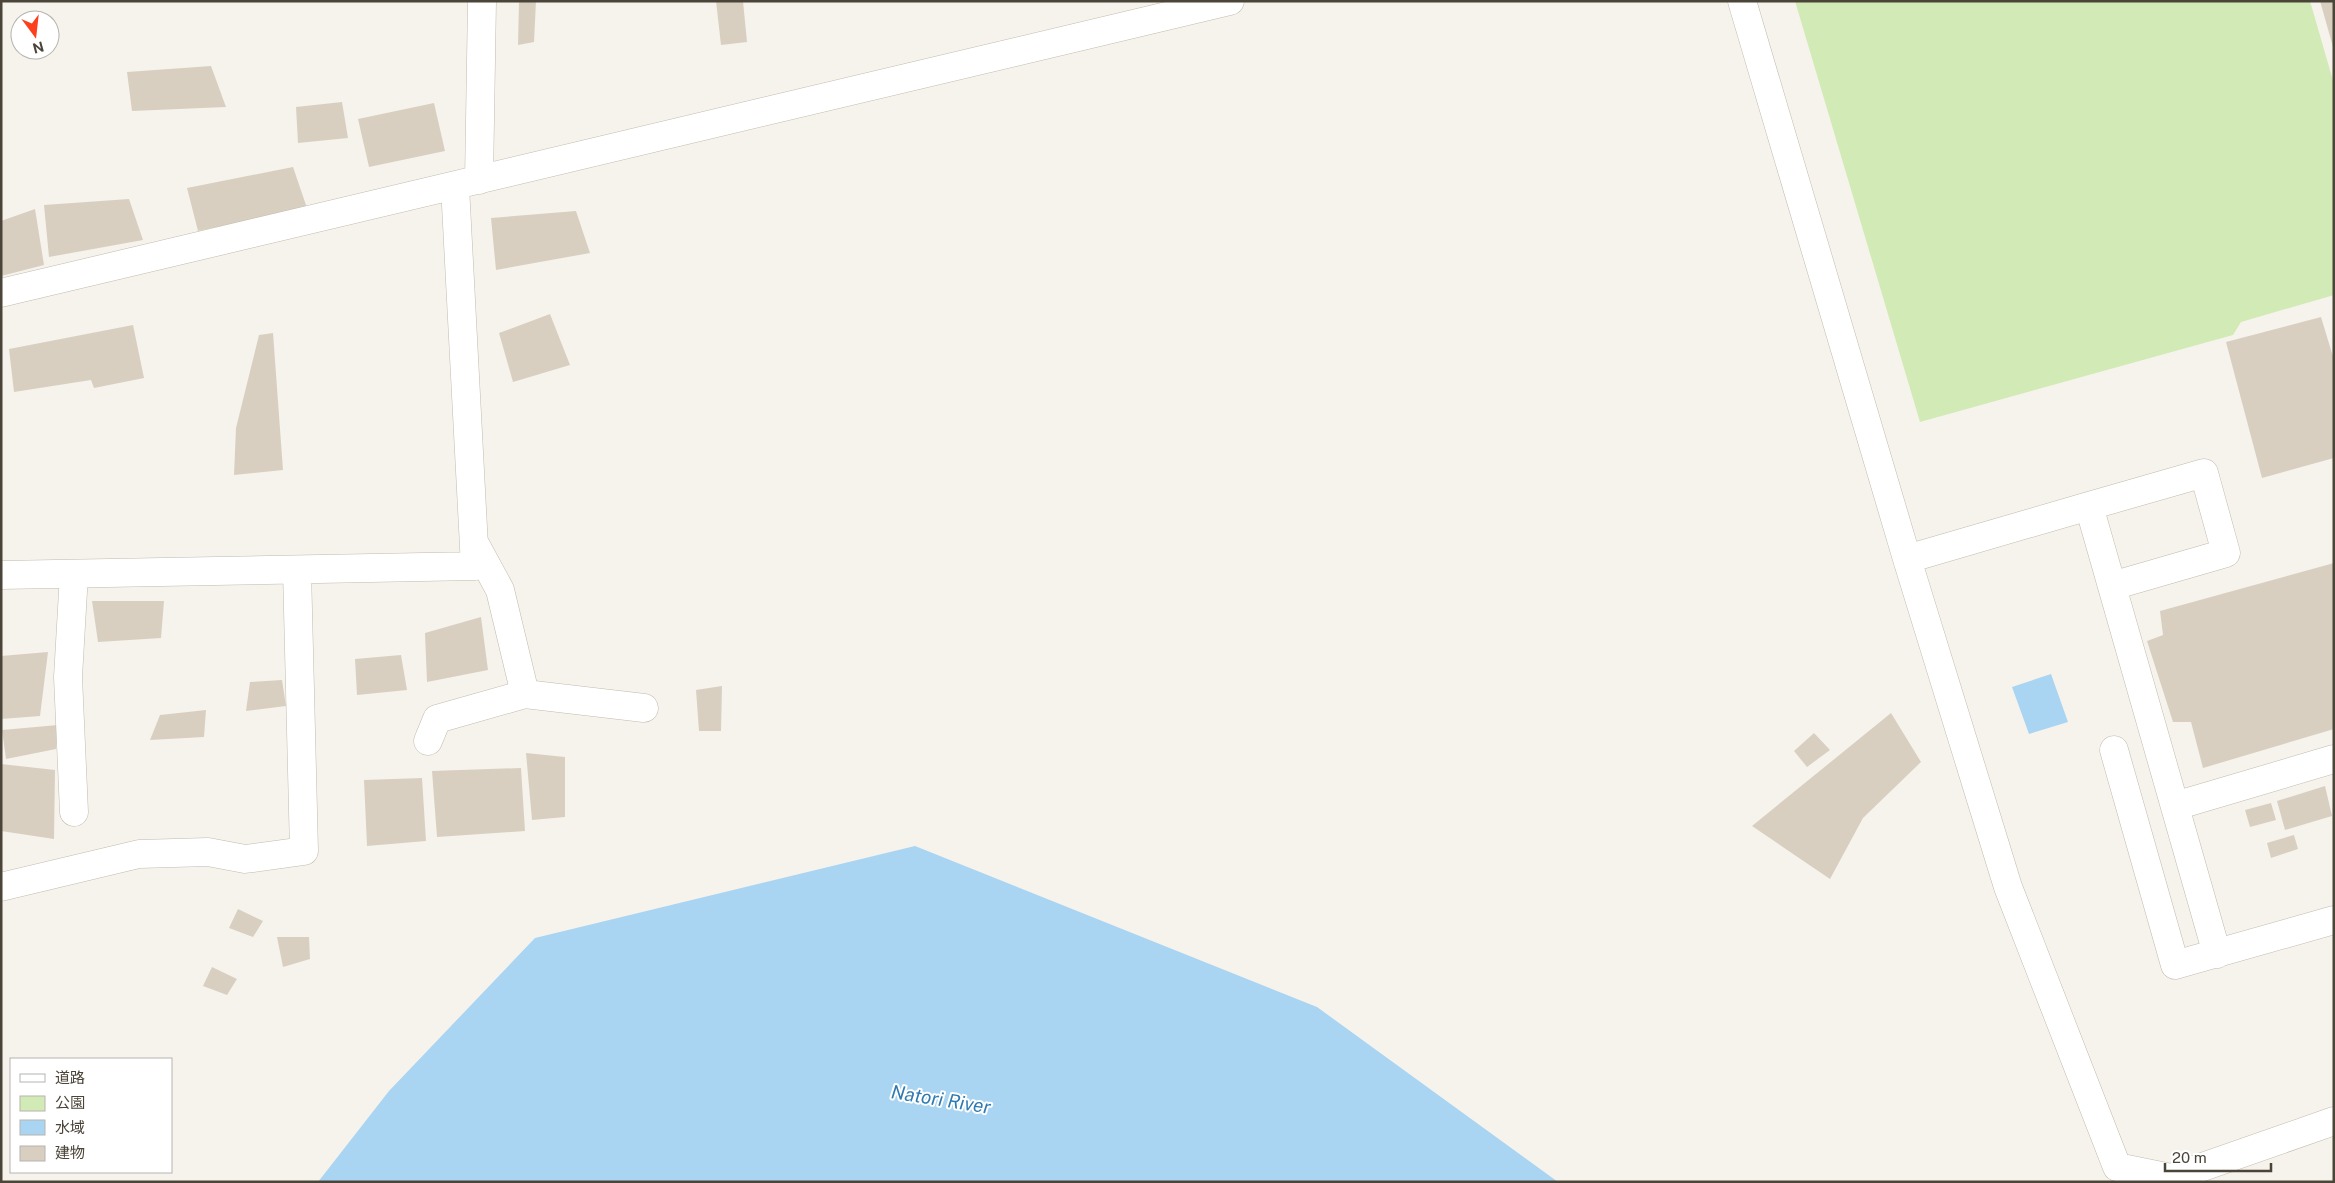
<svg xmlns="http://www.w3.org/2000/svg" width="2335" height="1183" font-family="'Public Sans','Noto Sans JP',sans-serif">
<style>
.green{fill:#d2eab5}
.water{fill:#a9d4f2}
.building{fill:#d8cfc1}
.lines{fill:none;stroke-linecap:round;stroke-linejoin:round}
.minor-casing{stroke:#c2bbae;stroke-width:29}
.minor{stroke:#fff;stroke-width:28}
.labels{text-anchor:middle;dominant-baseline:central;stroke-width:4;stroke-linejoin:round;paint-order:stroke}
.water-label{font-size:19px;font-style:italic;fill:#2e7ab2;stroke:#fff}
</style>
<rect width="100%" height="100%" fill="#f6f3ec"/>
<path class="green" d="M1795 1H2310L2334 84V295L2241 322 2233 335 1920 422Z"/>
<path class="water" d="M2051 674 2068 722 2029 734 2012 687Z
M915 846 1317 1007 1558 1182H318L389 1091 535 938Z"/>
<path class="building" d="M519 1H536L534 42 518 45Z
M716 1H743L747 42 721 45Z
M2320 1H2334V47H2333Z
M211 66 226 107 132 111 127 72Z
M342 102 348 138 298 143 296 107Z
M434 103 445 151 369 167 358 119Z
M293 167 307 208 198 231 187 188Z
M129 199 143 240 49 257 44 205Z
M35 209 44 265 1 276V221Z
M576 211 590 253 496 270 491 218Z
M550 314 570 365 513 382 499 333Z
M2321 317 2334 360V458L2262 478 2226 342Z
M133 325 144 378 94 388 91 380 14 392 9 349Z
M273 333 283 470 234 475 236 428 259 335Z
M2334 563V729L2203 768 2191 722H2173L2147 641 2163 635 2160 611Z
M92 601H164L161 638 98 642Z
M481 617 488 670 427 682 425 633Z
M48 652 40 716 1 719V656Z
M401 655 407 690 357 695 355 659Z
M282 680 286 706 246 711 250 682Z
M722 686 721 731H699L696 690Z
M206 710 204 737 150 740 160 715Z
M1891 713 1921 762 1863 818 1830 879 1752 826Z
M58 725 56 749 6 759 2 730Z
M1814 733 1830 750 1807 767 1794 751Z
M526 753 565 757V817L532 820Z
M1 764 55 770 54 839 1 831Z
M521 768 525 831 437 837 432 771Z
M422 778 426 841 367 846 364 780Z
M2325 786 2332 816 2285 830 2277 801Z
M2271 803 2276 820 2250 827 2245 810Z
M2294 835 2298 849 2271 858 2267 843Z
M238 909 263 921 253 937 229 928Z
M277 937H309L310 959 283 967Z
M212 967 237 979 227 995 203 986Z"/>
<g class="lines">
<defs>
<path id="minor" d="M1742 1 1907 559 2008 887 2117 1167 2171 1178 2334 1121
M479 180 482 1
M1 293 1230 1
M2089 506 2204 473 2226 553 2112 586
M1907 559 2089 506 2217 954
M1 575 475 566 455 186
M525 694 644 708
M428 741 437 719 525 694 500 590 475 544
M2114 750 2175 965 2334 920
M2175 806 2334 759
M74 812 68 677 74 574
M1 887 139 854 208 852 245 859 304 851 297 570"/>
</defs>
<use href="#minor" class="minor-casing"/>
<use href="#minor" class="minor"/>
</g>
<g class="labels">
<g class="water-label">
<text transform="translate(941 1099) rotate(9)">Natori River</text>
</g>
</g>
<rect width="2335" height="1183" fill="none" stroke="#4b4439" stroke-width="5"/>
<rect x="10" y="1058" width="162" height="115" fill="#ffffff" stroke="#b7b4b0"/>
<rect x="20" y="1074" width="25" height="8" fill="#ffffff" stroke="#b7b4b0"/>
<text x="55" y="1083" font-size="15" fill="#4b4439">道路</text>
<rect x="20" y="1096" width="25" height="15" fill="#d2eab5" stroke="#b7b4b0"/>
<text x="55" y="1108" font-size="15" fill="#4b4439">公園</text>
<rect x="20" y="1120" width="25" height="15" fill="#a9d4f2" stroke="#b7b4b0"/>
<text x="55" y="1133" font-size="15" fill="#4b4439">水域</text>
<rect x="20" y="1146" width="25" height="15" fill="#d8cfc1" stroke="#b7b4b0"/>
<text x="55" y="1158" font-size="15" fill="#4b4439">建物</text>
<g transform="translate(35 35) rotate(165)"><circle r="24" fill="#ffffff" stroke="#b7b4b0"/>
<path d="M0-4L9 19L0 12L-9 19Z" fill="#fc3f1d"/>
<text y="-8" font-size="14" font-weight="bold" text-anchor="middle" fill="#4b4439">N</text>
</g>
<path d="M2165 1163v8h106v-8" fill="none" stroke="#4b4439" stroke-width="2.5"/>
<text x="2172" y="1163" font-size="15" fill="#4b4439" stroke="#ffffff" stroke-width="4" paint-order="stroke">20 m</text>
</svg>
